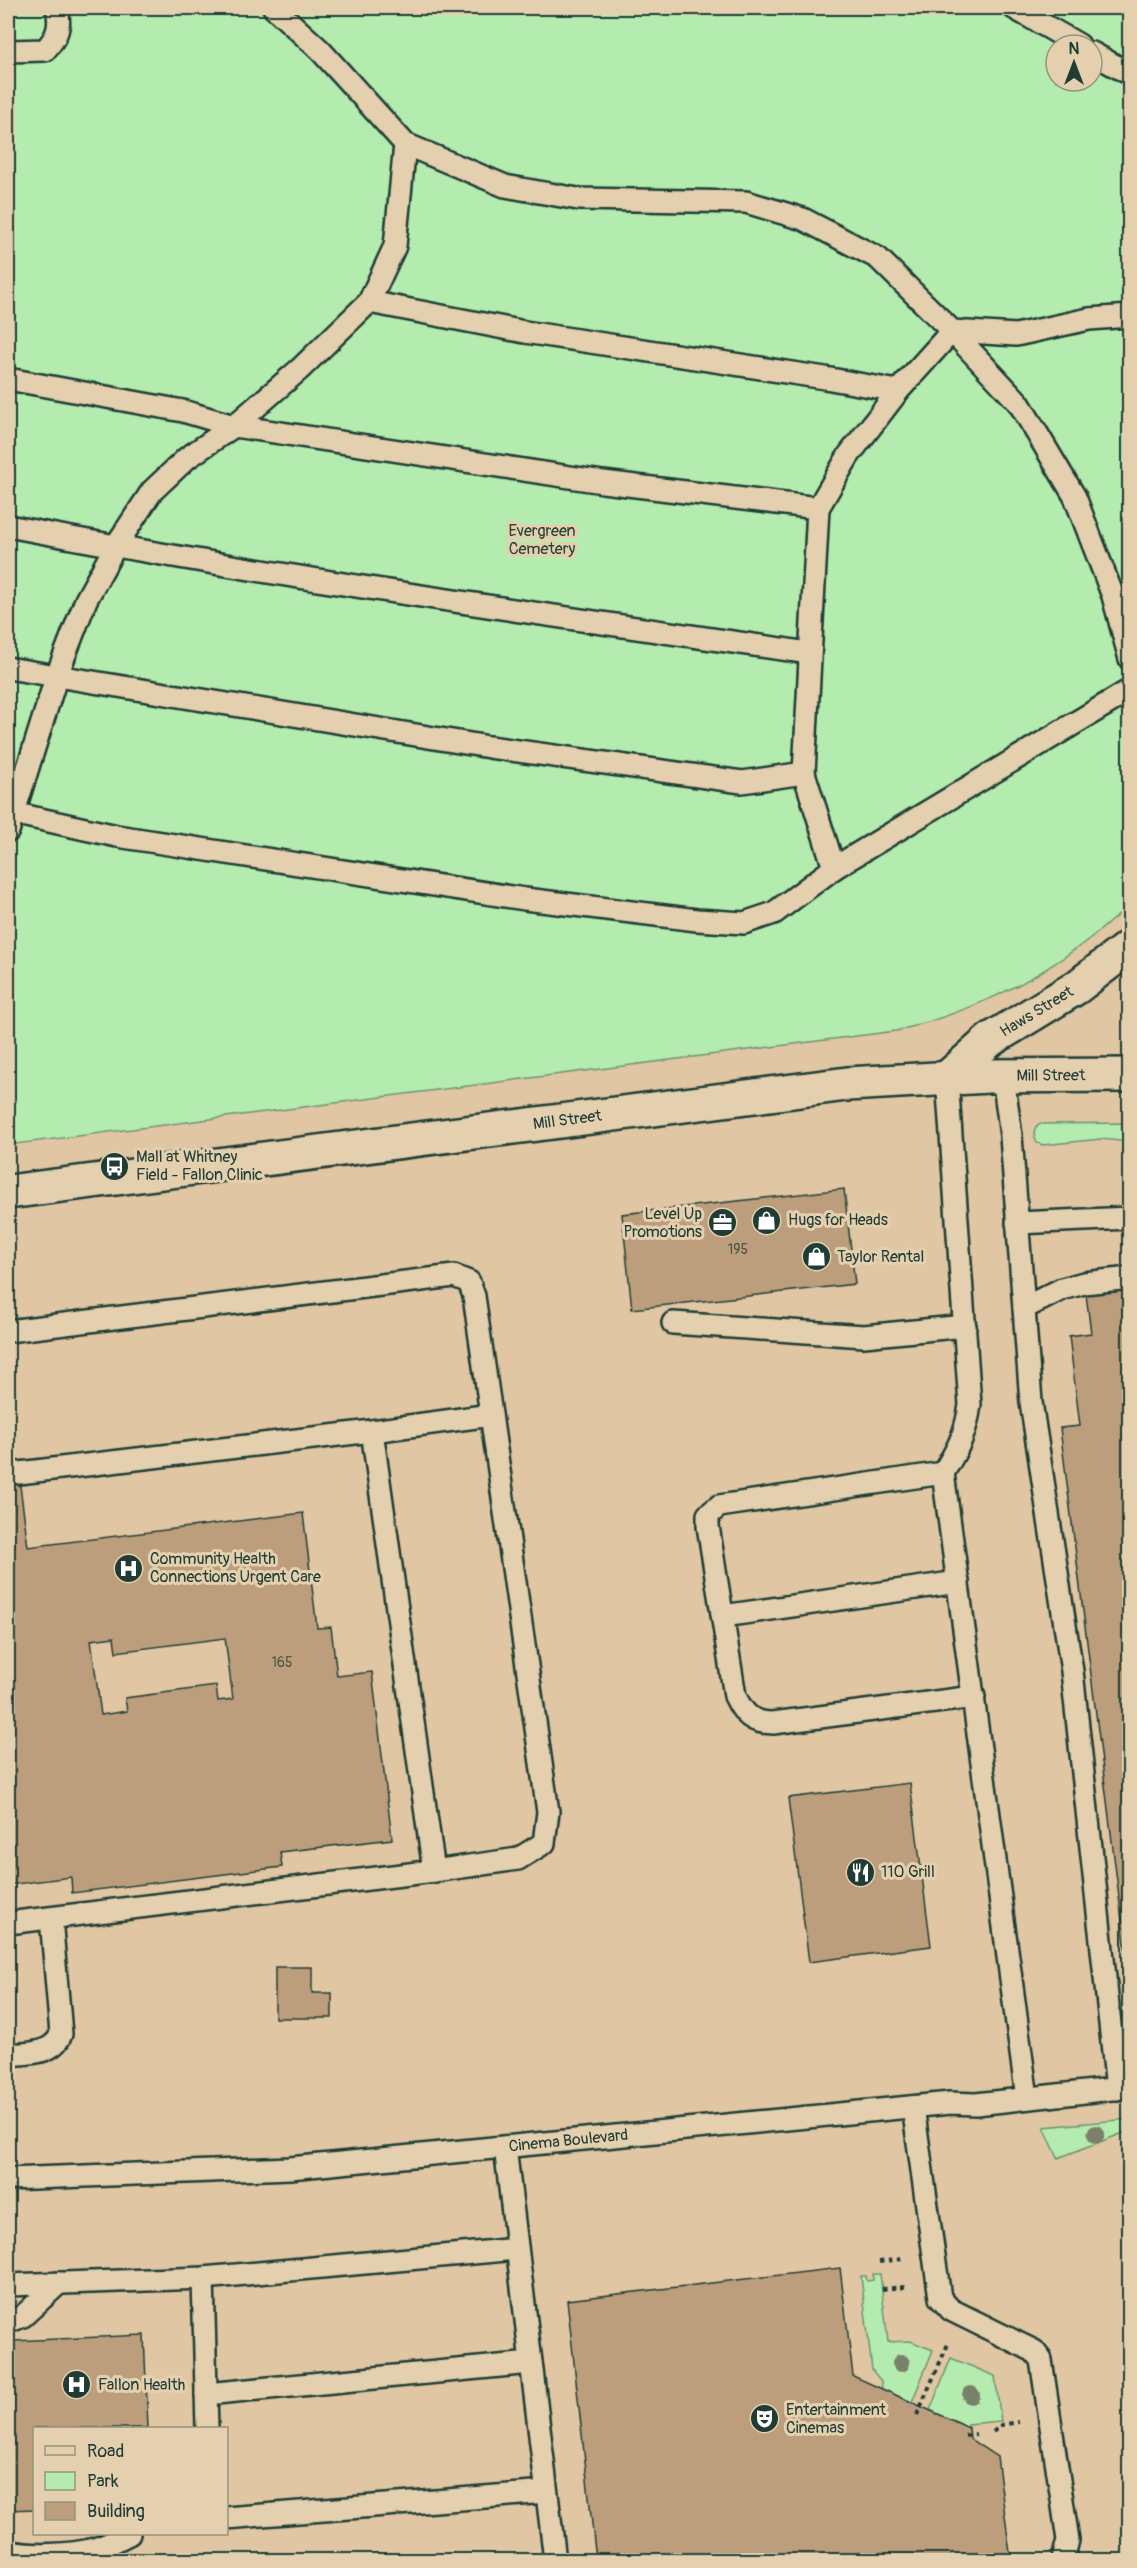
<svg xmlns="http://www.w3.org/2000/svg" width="1137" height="2568" font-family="Pangolin,sans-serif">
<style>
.green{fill:#b4ebae;stroke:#6a9471;stroke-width:1.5;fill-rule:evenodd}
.building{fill:#bc9e7d;stroke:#1f3d34;stroke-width:1.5;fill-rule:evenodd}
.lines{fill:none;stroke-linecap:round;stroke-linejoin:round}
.lane-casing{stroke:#1f3d34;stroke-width:26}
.secondary-casing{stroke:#1f3d34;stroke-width:38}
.path{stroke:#1f3d34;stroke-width:4;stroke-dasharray:4.5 4.5;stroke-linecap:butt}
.lane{stroke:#e4cfae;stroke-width:21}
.secondary{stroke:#e4cfae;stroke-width:33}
.tree{fill:#7a806a}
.labels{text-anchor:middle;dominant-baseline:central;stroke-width:6;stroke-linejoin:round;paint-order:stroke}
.number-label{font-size:14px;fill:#465546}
.park-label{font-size:16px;fill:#26463a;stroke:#e4cfae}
.street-label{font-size:16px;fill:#1f3d34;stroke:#e4cfae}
.poi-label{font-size:16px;fill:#1f3d34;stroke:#e4cfae;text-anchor:start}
</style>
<rect width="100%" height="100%" fill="#e1c6a4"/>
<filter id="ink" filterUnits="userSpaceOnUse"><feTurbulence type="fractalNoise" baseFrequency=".0167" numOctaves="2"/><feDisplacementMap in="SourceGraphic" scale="12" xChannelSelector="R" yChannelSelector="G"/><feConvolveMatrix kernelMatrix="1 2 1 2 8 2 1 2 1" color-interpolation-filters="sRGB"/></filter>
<g filter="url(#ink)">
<path class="green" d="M8 8H1129V905C1059 970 989 1007 896 1031L8 1145ZM1056 45H1092V81H1056Z
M1129 1123V1142L1101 1139 1043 1145 1037 1143C1034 1137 1032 1128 1039 1124Z
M1129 2119V2129L1126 2132 1058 2158 1044 2127Z
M873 2274H880L888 2342 910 2341 933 2350 912 2402 882 2389 881 2381 872 2370 861 2276H866L867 2281 873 2280Z
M951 2358 995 2376 1001 2421 968 2424 969 2428 930 2410Z"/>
<path class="building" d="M844 1189 855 1284 632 1309 622 1214Z
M1130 1280V1984L1060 1428 1080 1426 1069 1336 1091 1333 1085 1286Z
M15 1447 28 1547 303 1513 317 1628 331 1627 337 1676 372 1672 392 1839 280 1852 282 1867 72 1893 71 1877 8 1885V1448ZM114 1637 116 1652 225 1638 233 1699 218 1701 216 1686 125 1698 127 1711 101 1715 91 1640Z
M910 1783 931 1946 809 1962 788 1798Z
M275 1967H312V1993H332V2018H275Z
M840 2268 853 2376 969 2428 970 2439 997 2457 1011 2560H596L567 2300Z
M8 2304H12L14 2341 144 2335 148 2428H34V2509L8 2510Z"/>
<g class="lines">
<defs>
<g id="lane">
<path d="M274 8 320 50 405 144 505 186 578 199 746 202 803 219 878 258 952 331 1016 335 1089 319 1130 316"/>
<path d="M1014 8 1079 45"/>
<path d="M8 51 45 50C58 36 61 26 57 8"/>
<path d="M1092 53 1130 74"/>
<path d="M369 302 525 332 825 378 898 391"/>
<path d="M8 379 183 411 234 426 603 482 818 508"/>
<path d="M8 526C273 577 541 614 809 653"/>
<path d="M8 668 489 747 742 782 804 773"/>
<path d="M8 812 117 836 525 899 697 920 744 923 774 913 834 868 1130 690"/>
<path d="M8 831 57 675 86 600 115 547 152 491 187 458 234 426 300 369 369 302 395 246 405 144"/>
<path d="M834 868 804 773 818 508 849 455 898 391 952 331 1019 403 1075 497 1113 596 1130 659"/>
<path d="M1003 1076 1011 1136 1031 1402 1072 1671 1117 2089"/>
<path d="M947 1078 970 1405C966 1433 958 1449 943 1473L1027 2098"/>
<path d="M1017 1223 1130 1218"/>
<path d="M1024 1308 1062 1289 1084 1283 1130 1278"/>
<path d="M673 1323 864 1336 965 1326"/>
<path d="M8 1331 454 1276 469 1282 474 1296 548 1812 544 1843 518 1859 434 1871"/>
<path d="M372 1431 491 1415"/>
<path d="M943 1473 719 1506 708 1515V1526L735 1696C744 1715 752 1723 773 1723L974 1697"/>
<path d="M723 1616 958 1582"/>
<path d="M8 1923 434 1871 372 1431 19 1473"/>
<path d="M8 2055C27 2053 53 2055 61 2034L51 1918"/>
<path d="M913 2107 940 2298 951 2310 1034 2351 1041 2360 1068 2540 1063 2560"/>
<path d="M505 2147 555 2560"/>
<path id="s1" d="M8 2179 290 2168 950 2103 976 2104 1130 2087"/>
<path d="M203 2278 207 2428"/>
<path d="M8 2285 203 2278 517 2249"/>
<path d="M8 2322 23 2316 59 2283"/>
<path d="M206 2394 531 2363"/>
<path d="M226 2518 546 2492"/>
<path d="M8 2551C29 2557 72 2555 94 2549 107 2546 118 2539 129 2534"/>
</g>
<g id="secondary">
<path id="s2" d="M947 1078 990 1040 1077 987 1130 946"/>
<path id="s3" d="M8 1192 847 1084 989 1076 1130 1075"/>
</g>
</defs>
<use href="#lane" class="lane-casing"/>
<use href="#secondary" class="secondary-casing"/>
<path class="path" d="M879 2262 902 2259
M882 2289 905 2287
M917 2415 948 2344
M993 2432 1001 2425 1019 2422
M965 2436 976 2434"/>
<use href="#lane" class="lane"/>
<use href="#secondary" class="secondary"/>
</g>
<g class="tree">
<circle cx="1096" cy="2134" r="9"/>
<circle cx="901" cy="2363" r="9"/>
<circle cx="971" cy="2395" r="9"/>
</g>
</g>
<defs>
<symbol id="bus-disc" viewBox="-11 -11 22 22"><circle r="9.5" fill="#1f3d34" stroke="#e4cfae"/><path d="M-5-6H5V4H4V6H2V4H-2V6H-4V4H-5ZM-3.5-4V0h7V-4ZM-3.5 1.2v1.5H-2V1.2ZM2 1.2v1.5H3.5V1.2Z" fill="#fff"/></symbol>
<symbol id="shop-disc" viewBox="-11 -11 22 22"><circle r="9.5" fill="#1f3d34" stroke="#e4cfae"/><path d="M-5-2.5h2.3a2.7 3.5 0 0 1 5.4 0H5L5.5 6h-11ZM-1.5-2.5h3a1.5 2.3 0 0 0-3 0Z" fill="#fff"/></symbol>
<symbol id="office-disc" viewBox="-11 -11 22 22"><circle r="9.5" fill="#1f3d34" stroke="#e4cfae"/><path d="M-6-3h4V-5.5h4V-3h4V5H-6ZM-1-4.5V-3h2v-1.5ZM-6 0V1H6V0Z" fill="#fff"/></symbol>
<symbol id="hospital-disc" viewBox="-11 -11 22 22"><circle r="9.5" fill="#1f3d34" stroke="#e4cfae"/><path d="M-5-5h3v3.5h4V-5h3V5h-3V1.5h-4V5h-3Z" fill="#fff"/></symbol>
<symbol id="restaurant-disc" viewBox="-11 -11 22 22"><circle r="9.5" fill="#1f3d34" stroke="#e4cfae"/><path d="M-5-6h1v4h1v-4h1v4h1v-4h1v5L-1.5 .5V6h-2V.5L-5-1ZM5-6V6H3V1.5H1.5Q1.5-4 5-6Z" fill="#fff"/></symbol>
<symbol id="theatre-disc" viewBox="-11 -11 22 22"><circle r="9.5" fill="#1f3d34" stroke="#e4cfae"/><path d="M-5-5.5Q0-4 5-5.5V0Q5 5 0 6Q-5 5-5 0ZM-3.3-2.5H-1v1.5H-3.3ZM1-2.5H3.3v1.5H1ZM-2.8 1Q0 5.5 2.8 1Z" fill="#fff"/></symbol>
</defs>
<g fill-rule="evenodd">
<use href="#bus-disc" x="98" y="1150" width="33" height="33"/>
<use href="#shop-disc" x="750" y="1204" width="33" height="33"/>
<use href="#office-disc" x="706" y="1206" width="33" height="33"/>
<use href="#shop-disc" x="800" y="1240" width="33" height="33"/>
<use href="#hospital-disc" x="112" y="1552" width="33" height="33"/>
<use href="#restaurant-disc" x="844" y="1856" width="33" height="33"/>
<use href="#hospital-disc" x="60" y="2368" width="33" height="33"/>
<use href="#theatre-disc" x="748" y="2402" width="33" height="33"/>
</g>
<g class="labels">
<g class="number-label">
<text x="738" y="1249">195</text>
<text x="282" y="1662">165</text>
</g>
<g class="park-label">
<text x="542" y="531">Evergreen<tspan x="542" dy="18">Cemetery</tspan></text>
</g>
<g class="street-label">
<text stroke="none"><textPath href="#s2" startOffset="112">Haws Street</textPath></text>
<text stroke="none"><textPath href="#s3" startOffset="1050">Mill Street</textPath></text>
<text stroke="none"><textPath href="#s3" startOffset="564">Mill Street</textPath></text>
<text stroke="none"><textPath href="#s1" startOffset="562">Cinema Boulevard</textPath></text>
</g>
<g class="poi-label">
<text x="136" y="1157">Mall at Whitney<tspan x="136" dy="18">Field - Fallon Clinic</tspan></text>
<text x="702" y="1214" text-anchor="end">Level Up<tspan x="702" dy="18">Promotions</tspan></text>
<text x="788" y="1220">Hugs for Heads</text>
<text x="837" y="1257">Taylor Rental</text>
<text x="150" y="1559">Community Health<tspan x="150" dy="18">Connections Urgent Care</tspan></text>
<text x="881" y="1872">110 Grill</text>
<text x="98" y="2385">Fallon Health</text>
<text x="786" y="2410">Entertainment<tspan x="786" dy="18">Cinemas</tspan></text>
</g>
</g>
<rect width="1137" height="2568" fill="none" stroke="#e4cfae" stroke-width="30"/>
<rect x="15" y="15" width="1107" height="2538" fill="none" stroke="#1f3d34" stroke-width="2" filter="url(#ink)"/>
<rect x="33" y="2427" width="195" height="108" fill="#e4cfae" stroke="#95957d" stroke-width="1.5"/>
<rect x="45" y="2446" width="30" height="9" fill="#e4cfae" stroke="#95957d" stroke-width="1.5"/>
<text x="87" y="2457" font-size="18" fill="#1f3d34">Road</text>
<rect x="45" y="2472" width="30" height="18" fill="#b4ebae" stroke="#95957d" stroke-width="1.5"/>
<text x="87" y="2487" font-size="18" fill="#1f3d34">Park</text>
<rect x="45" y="2502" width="30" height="18" fill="#bc9e7d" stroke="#95957d" stroke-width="1.5"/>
<text x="87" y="2517" font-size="18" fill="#1f3d34">Building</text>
<g transform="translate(1074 63)"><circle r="28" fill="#e4cfae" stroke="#95957d" stroke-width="1.5"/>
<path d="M0-4.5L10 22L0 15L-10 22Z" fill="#1f3d34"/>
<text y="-9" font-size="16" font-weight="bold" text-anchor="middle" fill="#1f3d34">N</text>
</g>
</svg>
